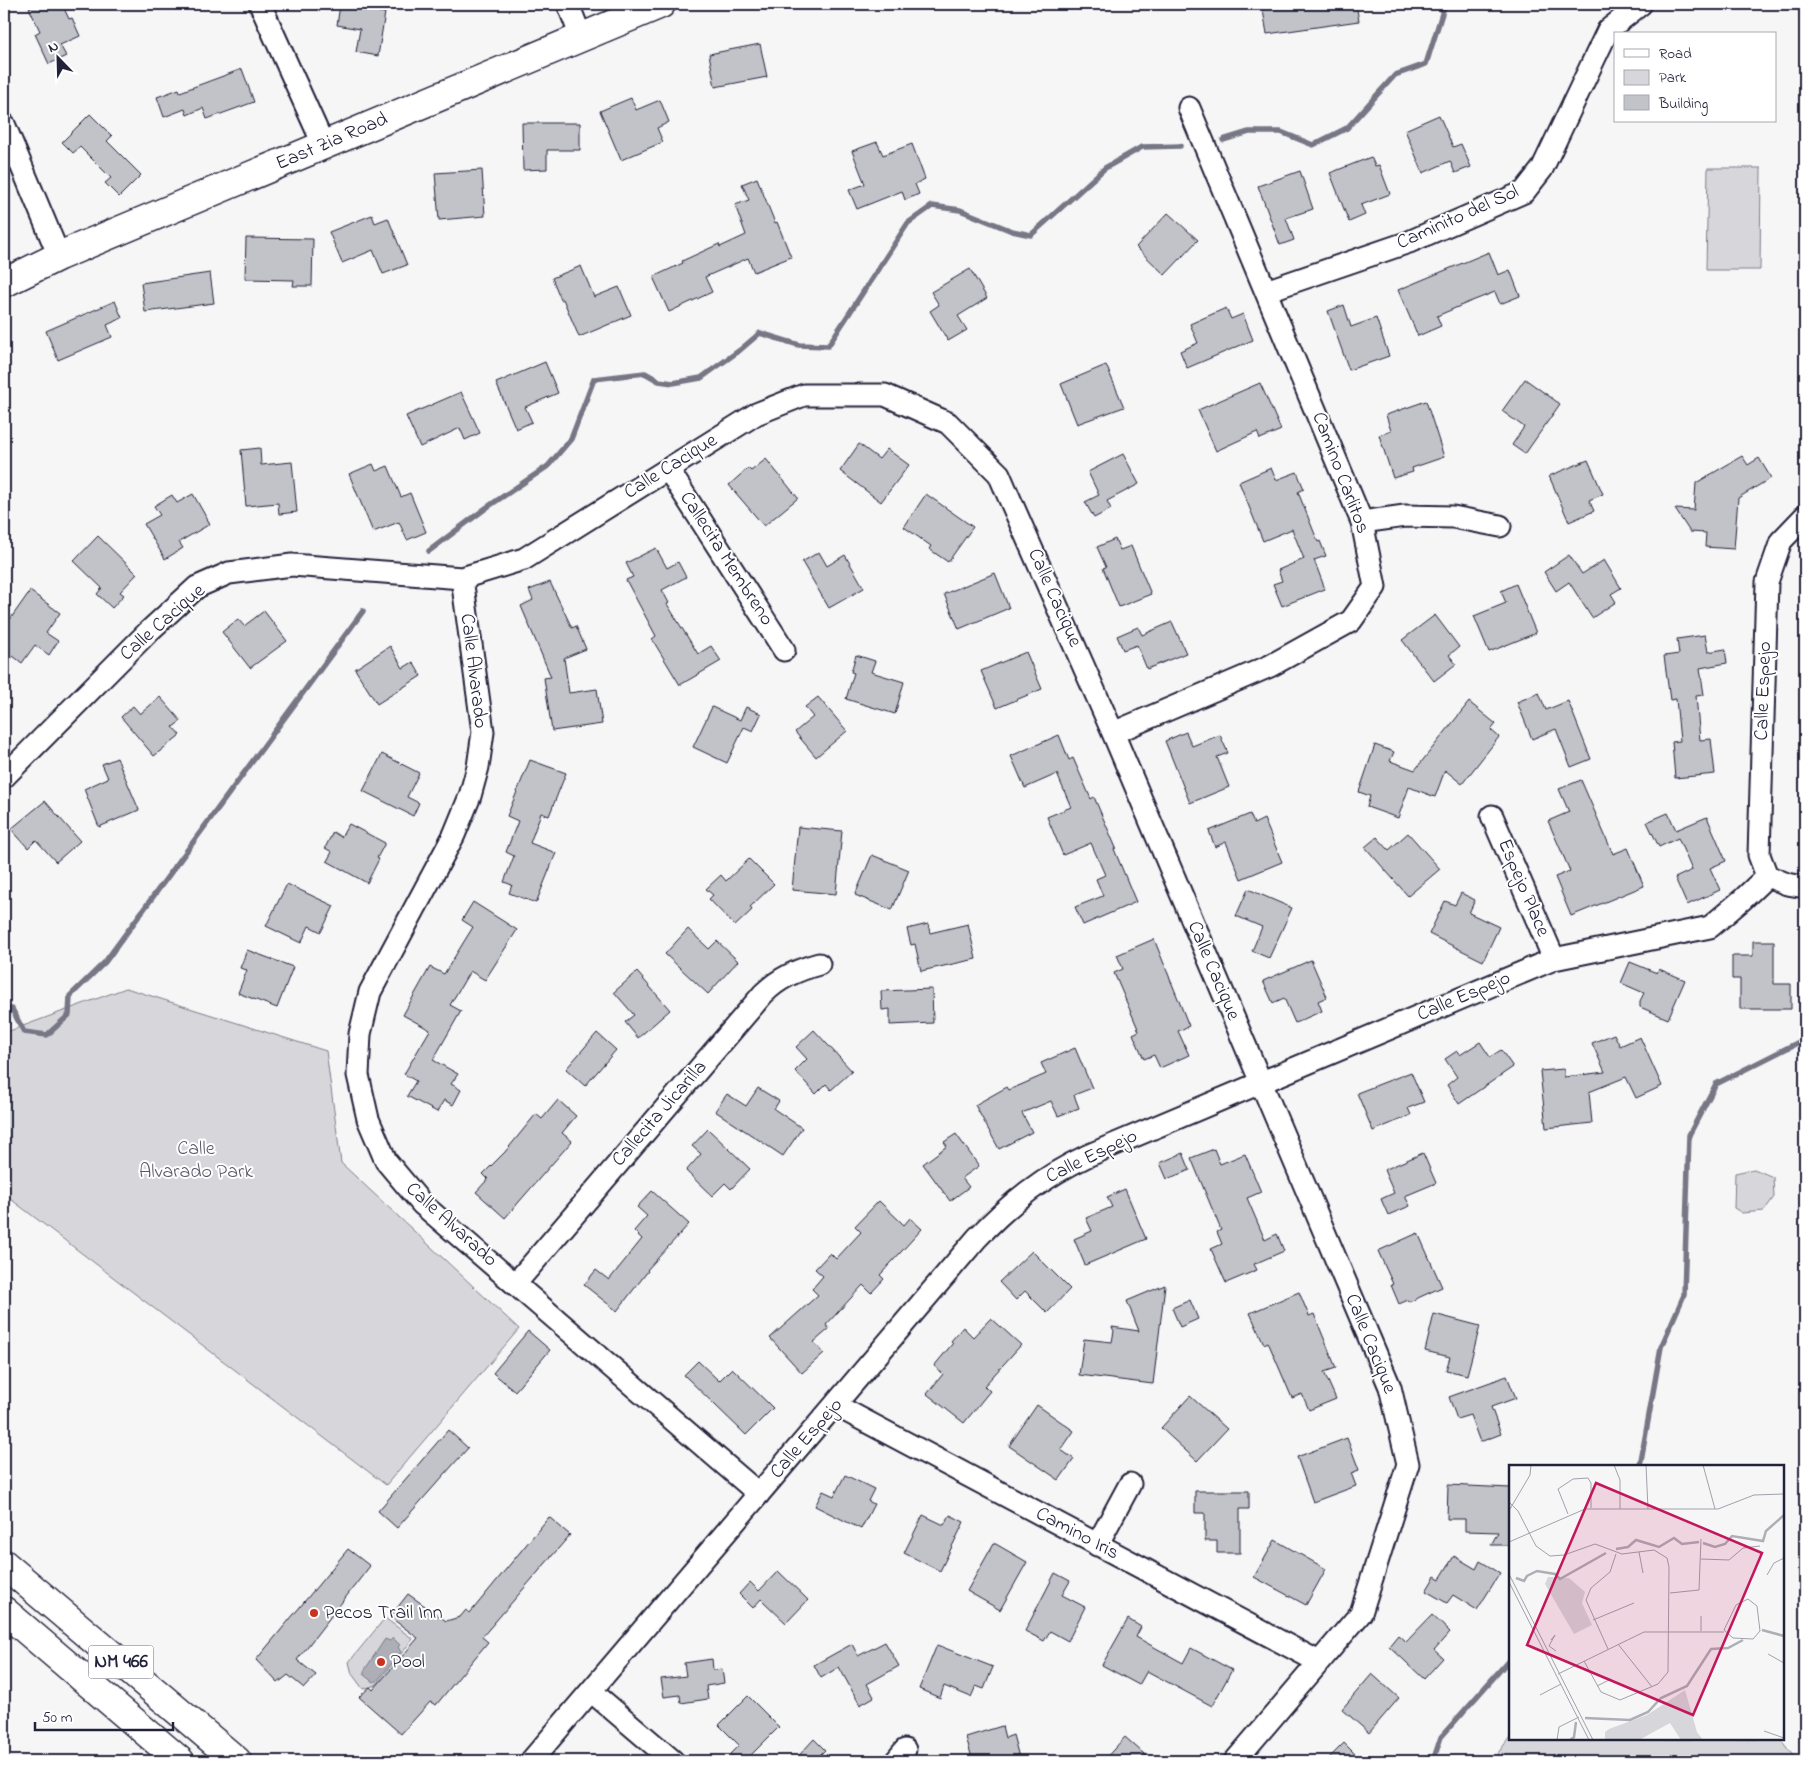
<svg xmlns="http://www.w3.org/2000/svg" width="1809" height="1765" font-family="'Indie Flower',sans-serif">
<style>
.green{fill:#d7d7db;stroke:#7c7c8b}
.water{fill:#aeaeb7;stroke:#767685}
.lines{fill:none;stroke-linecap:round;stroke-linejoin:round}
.stream{stroke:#767685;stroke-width:5.5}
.building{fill:#c2c2c9;stroke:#22223b}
.minor-casing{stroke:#22223b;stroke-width:25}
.tertiary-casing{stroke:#22223b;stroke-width:31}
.primary-casing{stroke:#22223b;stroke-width:31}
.minor{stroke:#fff;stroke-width:21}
.tertiary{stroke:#fff;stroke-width:28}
.primary{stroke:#fff;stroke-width:28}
.poi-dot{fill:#c8321e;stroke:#fff;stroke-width:2}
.labels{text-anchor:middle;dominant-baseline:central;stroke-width:4;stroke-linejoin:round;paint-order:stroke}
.shield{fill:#fff;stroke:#646476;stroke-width:1}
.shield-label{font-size:19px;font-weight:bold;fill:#22223b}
.street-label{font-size:20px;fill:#22223b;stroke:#fff}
.park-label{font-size:20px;fill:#58586b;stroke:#fff}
.poi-label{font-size:20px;fill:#22223b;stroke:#fff;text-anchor:start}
.inset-river{fill:none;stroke:#aeaeb7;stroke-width:2.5}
.inset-road{fill:none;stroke:#a1a1ac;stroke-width:1}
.view{fill:#c2185b;fill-opacity:0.15;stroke:#c2185b;stroke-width:2.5}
.inset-edge{fill:none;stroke:#22223b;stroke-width:2.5}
</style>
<rect width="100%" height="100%" fill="#f6f6f7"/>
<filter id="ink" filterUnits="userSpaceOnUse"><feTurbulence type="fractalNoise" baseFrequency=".02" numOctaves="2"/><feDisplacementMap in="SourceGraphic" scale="10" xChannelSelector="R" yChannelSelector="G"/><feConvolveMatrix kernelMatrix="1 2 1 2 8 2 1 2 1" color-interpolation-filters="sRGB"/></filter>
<g filter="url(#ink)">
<path class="green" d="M1708 168H1761L1760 270H1706Z
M126 988 326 1051 341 1163 519 1329 386 1485 4 1194V1033Z
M1754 1169 1773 1177 1774 1197 1764 1211 1742 1213 1734 1208 1735 1173Z
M385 1618 413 1639 376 1685 363 1689 352 1674 349 1662Z
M1510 1737V1739H1781L1798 1761H1492Z"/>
<path class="water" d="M393 1638 400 1645 398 1647 401 1652 377 1681 373 1682 364 1675V1671L385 1639 390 1641Z"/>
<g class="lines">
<path class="stream" d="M1223 140 1249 132H1281L1313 145 1347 128 1395 75 1426 64 1445 4
M429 551 486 508 548 466 571 439 594 379 645 373 659 381 673 383 701 378 740 350 760 333 799 345 828 346 908 223 932 206 960 210 1012 231 1031 235 1105 168 1142 147 1180 146
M4 1009H12L24 1032 47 1035 69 1015 70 996 105 962 363 611
M1640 1466 1661 1347 1684 1295 1689 1135 1716 1084 1805 1039
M1433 1761 1441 1737 1510 1659"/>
</g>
<path class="building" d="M37 4H62L69 19 72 18 80 36 60 45 66 56 49 64 35 34 40 31 29 8Z
M1262 4H1356L1359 21 1267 34Z
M340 5 385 13 378 56 356 52 360 29 337 25Z
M760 44 767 77 715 87 709 54Z
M242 69 254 102 207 119 203 108 187 115 185 109 164 117 157 97 179 89 180 92Z
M631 98 636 110 660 100 669 122 657 128 663 142 621 160 600 111Z
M90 114 112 136 107 141 141 175 119 197 105 183 111 178 80 147 73 153 62 142Z
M1439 115 1453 147 1461 144 1471 167 1455 173 1450 161 1423 173 1405 130Z
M522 123H580V150H547V169L523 170Z
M877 142 883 155 912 144 925 179 915 184 919 194 905 200 902 191 857 209 849 190 865 184 852 151Z
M1371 157 1375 166 1379 165 1390 194 1361 205 1365 215 1349 222 1330 173Z
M482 170 485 216 439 220 435 173Z
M1300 171 1313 209 1286 218 1294 240 1280 245 1258 186Z
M757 178 775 223 777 222 791 257 754 272 748 258 705 277 712 292 669 312 653 277 683 263 682 261 719 244 720 247 746 235 735 205 749 200 742 184Z
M1168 213 1198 240 1165 275 1136 247Z
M372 215 375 223 388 218 407 265 383 274 373 250 342 263 329 232Z
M246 238 313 239 312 286H293L294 280 245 279Z
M1489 252 1498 275 1510 270 1520 296 1500 304 1495 292 1467 303 1437 316 1441 326 1418 336 1398 290Z
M581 266 594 297 619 287 631 315 579 337 563 299 561 300 552 278Z
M970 269 987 298 958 316 967 330 948 341 930 311 939 305 931 292Z
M210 273 214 303 145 312 141 283Z
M115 301 122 318 107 325 112 337 58 360 46 331Z
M1344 305 1351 327 1376 318 1389 356 1349 370 1328 311Z
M1226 308 1231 319 1243 314 1253 340 1187 368 1180 351 1198 343 1190 324Z
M545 362 558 393 525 407 532 422 516 429 496 383Z
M1106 365 1124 407 1077 424 1061 384Z
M1525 379 1560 404 1525 454 1512 445 1524 427 1502 411Z
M1260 383 1281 430 1260 439 1257 432 1216 451 1198 410Z
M461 392 480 433 465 440 460 428 420 447 406 416Z
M1426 401 1444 457 1412 468 1413 472 1393 478 1379 435 1391 431 1386 415Z
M859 444 879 459 887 449 909 465 881 502 840 471Z
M260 448 261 465 292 462 297 512 279 514 278 503 246 506 241 450Z
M1123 454 1139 484 1107 501 1111 509 1094 518 1085 502 1099 495 1088 472Z
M1742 456 1748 465 1759 458 1771 478 1738 498 1734 549 1705 547 1706 533 1690 532 1675 509 1694 510 1696 483Z
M766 459 798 498 764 526 729 485 748 468 751 471Z
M1588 460 1603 494 1589 500 1594 511 1569 522 1549 476Z
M373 464 376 471 388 466 401 497 410 493 426 532 407 540 399 522 373 532 349 474Z
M1271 468 1276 480 1297 472 1304 489 1298 492 1318 542 1320 541 1326 556 1314 560 1325 589 1282 606 1273 584 1282 581 1278 570 1304 559 1292 529 1263 541 1239 482Z
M193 494 210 524 179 542 183 548 165 559 144 524 160 515 154 506 172 495 177 503Z
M926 494 973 527 948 562 929 549 931 546 904 527Z
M98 536 137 574 120 592 124 595 112 608 97 594 102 588 74 561Z
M1115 539 1120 550 1131 546 1151 594 1119 607 1103 568 1106 567 1097 547Z
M656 548 667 568 678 562 686 577 662 590 669 603 667 604 698 654 711 646 721 661 680 685 652 639 656 636 626 580 633 577 626 563Z
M819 552 827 566 845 555 864 588 829 608 802 562Z
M1569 555 1582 574 1604 560 1621 588 1611 594 1616 602 1592 618 1569 582 1556 591 1544 572Z
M995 573 1009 608 959 629 944 594Z
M550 582 572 628 576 626 586 649 564 658 569 693 597 689 602 724 552 731 544 678 551 677 521 606 533 600 529 590Z
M1516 584 1536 633 1489 652 1474 616 1506 603 1501 591Z
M30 591 60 613 46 633 58 641 49 655 35 645 22 663 13 656 4 669V628Z
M264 611 287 641 250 668 222 632 238 619 244 626Z
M1435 615 1459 647 1449 655 1456 664 1434 681 1402 640Z
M1172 622 1186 653 1147 669 1137 645 1123 650 1117 636 1138 627 1142 635Z
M1705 635 1708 652 1725 649 1727 663 1700 668 1704 695 1696 696 1700 740 1711 739 1715 774 1675 778 1672 742 1680 741 1676 699 1670 700 1664 656 1679 654 1677 639Z
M390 646 403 668 413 662 421 676 377 704 355 669Z
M1026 652 1042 689 997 708 981 671Z
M856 655 875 661 871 672 904 682 895 714 846 699 854 673 851 672Z
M1539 693 1546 710 1568 701 1591 759 1571 767 1556 729 1532 739 1517 702Z
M160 697 181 721 173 727 180 735 154 756 121 717 133 706 140 714Z
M818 697 847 731 816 757 795 732 813 717 805 707Z
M1469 702 1496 724 1491 730 1499 737 1462 784 1445 770 1435 797 1409 787 1398 818 1367 807 1370 796 1359 792 1375 745 1394 752 1390 761 1415 770Z
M712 707 740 720 746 707 761 714 753 731 744 727 727 763 693 747Z
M1186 732 1192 746 1220 735 1228 753 1217 757 1229 787 1190 803 1165 741Z
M1059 735 1069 760 1073 758 1091 799 1094 797 1116 848 1114 849 1136 902 1083 925 1075 907 1103 896 1096 879 1105 875 1091 843 1063 855 1047 817 1071 807 1057 774 1025 788 1011 756Z
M382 754 419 773 407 797 419 803 413 816 363 791Z
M117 758 139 810 99 827 84 789 108 778 102 764Z
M530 760 566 773 549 816 541 813 530 843 556 853 536 903 509 893 512 885 504 882 514 856 506 852 518 821 507 816Z
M1581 780 1613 854 1628 848 1644 886 1571 916 1555 877 1570 871 1548 821 1569 812 1559 789Z
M45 801 80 841 56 862 36 840 28 848 11 829Z
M1668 813 1676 830 1707 817 1726 861 1710 868 1720 890 1687 905 1675 878 1692 870 1678 838 1659 847 1647 822Z
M1250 814 1254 824 1264 819 1282 862 1241 879 1226 842 1215 847 1209 831Z
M349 824 385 843 377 858 379 859 367 883 327 861 332 852 325 848 333 832 341 837Z
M798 827 842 831 836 894 792 890Z
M1408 833 1440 869 1408 896 1365 847 1377 837 1389 850Z
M872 855 909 870 892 910 855 895Z
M749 859 774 884 750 907 752 910 735 926 709 899 713 895 706 889 721 875 726 881Z
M287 884 334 906 321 932 309 926 301 943 266 926Z
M1248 889 1292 908 1269 958 1252 951 1262 927 1236 916Z
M1461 893 1475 900 1469 913 1499 927 1483 961 1429 934 1445 901 1455 905Z
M473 902 517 930 485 980 470 971 450 1005 461 1011 433 1060 458 1074 451 1084 461 1090 453 1105 444 1100 437 1112 407 1096 416 1081 404 1074 430 1030 403 1015 430 967 444 974 473 927 462 920Z
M928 924 930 933 968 924 976 959 921 971 915 944 911 945 907 929Z
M688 929 709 949 717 941 738 961 708 994 665 954Z
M1154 939 1189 1026 1178 1031 1189 1055 1160 1068 1154 1055 1144 1059 1133 1034 1139 1031 1114 973 1123 969 1117 955Z
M1753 941H1774V984H1791V1009H1740V979H1732V956H1753Z
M247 950 293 967 277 1008 238 993 247 970 240 968Z
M1311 960 1327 997 1318 1001 1322 1011 1295 1023 1284 998 1273 1003 1263 981Z
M1630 962 1657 973 1659 969 1685 980 1668 1019 1640 1007V1001L1644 993 1621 983Z
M637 972 670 1010 638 1038 625 1022 634 1015 614 992Z
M932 989 933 1023 890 1025V1009L882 1010 881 991Z
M814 1030 852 1071 831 1090 826 1084 816 1094 795 1071 807 1059 796 1047Z
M597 1033 616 1050 585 1086 566 1069Z
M1614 1034 1620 1046 1640 1037 1662 1086 1636 1098 1626 1077 1589 1092 1592 1123 1546 1128 1540 1071 1564 1069V1077L1605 1072 1592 1043Z
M1480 1042 1490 1057 1501 1050 1513 1067 1459 1104 1447 1085 1457 1077 1445 1059 1457 1051 1460 1055Z
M1075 1048 1092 1088 1074 1095 1079 1108 1058 1116 1051 1101 1022 1113 1032 1132 999 1149 975 1105 1007 1087 1009 1090 1046 1074 1041 1063Z
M1411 1072 1424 1102 1408 1108 1411 1115 1373 1131 1357 1093Z
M758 1088 779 1101 774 1109 802 1128 783 1156 715 1111 727 1094 746 1106Z
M558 1100 576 1116 562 1133 572 1141 505 1218 476 1192 488 1179 483 1174 505 1152 536 1114 542 1119Z
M708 1129 750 1169 731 1189 725 1183 712 1196 686 1171 701 1154 692 1146Z
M956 1134 979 1166 962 1178 969 1187 950 1201 923 1164 947 1146 944 1142Z
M1214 1149 1220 1164 1245 1154 1261 1192 1247 1198 1265 1240 1277 1234 1284 1251 1254 1264 1257 1270 1226 1283 1211 1249 1222 1244 1217 1232 1221 1230 1191 1158Z
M1183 1153 1190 1170 1167 1179 1160 1163Z
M1423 1153 1436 1183 1405 1196 1410 1206 1388 1215 1381 1199 1394 1193 1384 1170Z
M1125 1189 1146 1239 1085 1265 1074 1239 1092 1231 1086 1218 1112 1207 1107 1197Z
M652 1191 689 1224 647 1270 648 1271 617 1311 584 1285 596 1270 609 1280 642 1239 634 1231 647 1216 637 1207Z
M879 1201 904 1225 910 1218 922 1229 880 1275 884 1279 871 1293 863 1285 826 1325 829 1329 814 1342 824 1353 802 1373 770 1338 818 1295 812 1289 823 1276 815 1269 830 1253 836 1259 861 1232 855 1226Z
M1418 1233 1442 1287 1409 1302 1408 1300 1399 1304 1391 1285 1393 1284 1378 1251Z
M1032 1251 1070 1289 1047 1313 1025 1291 1016 1300 999 1282Z
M1165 1285 1153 1384 1079 1375 1084 1339 1112 1342 1114 1331 1112 1327 1139 1331 1127 1301Z
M1299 1292 1309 1316 1314 1314 1336 1368 1324 1372 1336 1399 1309 1410 1302 1394 1292 1398 1268 1342 1264 1344 1250 1313Z
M1190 1300 1198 1319 1180 1327 1172 1308Z
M1434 1314 1480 1326 1467 1375 1446 1370 1450 1357 1425 1351Z
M991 1318 1021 1345 984 1386 990 1391 964 1423 927 1394 943 1374 934 1366 953 1343 951 1341 963 1327 973 1337Z
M528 1331 550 1350 515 1391 493 1373Z
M698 1361 719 1381 732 1368 773 1408 746 1435 684 1375Z
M1507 1376 1516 1398 1491 1407 1501 1434 1480 1442 1470 1415 1457 1419 1449 1397Z
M1190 1396 1227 1429 1197 1461 1161 1428Z
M1037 1405 1074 1431 1061 1450 1074 1459 1059 1480 1009 1446Z
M448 1430 468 1448 397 1528 378 1511Z
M1347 1438 1359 1470 1351 1473 1356 1486 1313 1502 1297 1457Z
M845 1475 874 1489 868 1501 874 1504 861 1529 815 1506 823 1491 834 1496Z
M1448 1485 1510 1488V1545H1491L1498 1532 1465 1531V1519H1447Z
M1195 1491H1249V1509H1240V1553H1217V1541H1205V1513H1195Z
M923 1515 944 1525 950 1515 964 1522 940 1571 904 1553Z
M549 1517 570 1535 482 1637 488 1642 436 1705 430 1702 401 1734 359 1697 370 1687 373 1690 418 1638 390 1617 408 1594 446 1621 460 1617 466 1610 470 1613Z
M1275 1540 1326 1569 1306 1605 1254 1577Z
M994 1543 1027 1562 1000 1610 967 1591Z
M348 1549 370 1566 297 1660 316 1675 304 1688 288 1675 278 1683 256 1660Z
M1454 1556 1476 1569 1480 1561 1500 1573 1477 1610 1453 1595 1447 1603 1426 1591 1435 1576 1440 1579Z
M778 1571 808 1600 786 1623 761 1599 753 1608 739 1594 750 1582 759 1591Z
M1055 1573 1070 1581 1062 1595 1085 1607 1068 1641 1050 1631 1044 1641 1025 1631Z
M1432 1615 1450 1632 1434 1650 1443 1658 1424 1679 1389 1646 1398 1635 1406 1642Z
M1128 1619 1141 1627 1136 1637 1183 1663 1191 1648 1232 1670 1212 1706 1147 1671 1139 1685 1102 1665Z
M885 1642 899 1666 867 1684 874 1697 860 1705 839 1667 821 1678 814 1665 852 1644 858 1656Z
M937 1645 993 1667 984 1689 976 1686 971 1697 944 1686 940 1698 919 1689Z
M712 1659 713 1670 722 1669 724 1683 706 1686 708 1699 681 1703 680 1695 664 1697 661 1679 686 1676 684 1663Z
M1372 1674 1399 1698 1369 1733 1342 1709Z
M748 1696 779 1727 745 1761H737L730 1754 739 1745 719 1725Z
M1002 1726 1005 1738 1013 1735 1020 1761H982L980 1756 972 1758 966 1737Z
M1125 1737 1152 1761H1103Z
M814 1739 825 1750 814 1761H794Z
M1344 1743 1362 1761H1326Z"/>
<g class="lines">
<defs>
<path id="minor" d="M260 4 324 146
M568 4 581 37
M4 124 59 256
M1266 291 1409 242 1524 192 1542 169 1608 30 1641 4
M668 469 784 650
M1805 516 1781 541 1767 582 1759 855 1767 876 1787 884 1805 887
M1362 522 1405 516 1453 517 1500 526
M462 578 483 732 478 767 470 796 454 835 370 992 360 1034 358 1075 368 1119 386 1161 422 1204 759 1494
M1113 733 1270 666 1351 621 1375 587 1362 522 1189 108
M4 777 148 632 197 587 229 573 292 565 462 578 524 559 756 414 804 395H885L948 423 999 474 1008 495 1113 733 1390 1387 1408 1464 1361 1613 1235 1761
M1492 816 1554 959
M516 1283 763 994C779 978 797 970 819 964
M835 1405 1319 1662
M1097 1545 1130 1484
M591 1691 673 1761
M531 1761 977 1238C1011 1202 1043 1177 1087 1156L1554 959 1710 927 1743 899 1767 876
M896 1761 905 1750"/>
<path id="tertiary" d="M4 283 59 256 661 4"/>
<path id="primary" d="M4 1564 237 1761
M4 1611 180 1761"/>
</defs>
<use href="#minor" class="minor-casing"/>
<use href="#tertiary" class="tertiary-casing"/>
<use href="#primary" class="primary-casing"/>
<use href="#minor" class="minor"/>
<use href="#tertiary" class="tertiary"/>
<use href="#primary" class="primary"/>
</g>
</g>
<g class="poi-dot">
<circle cx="314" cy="1613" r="5"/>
<circle cx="381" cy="1662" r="5"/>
</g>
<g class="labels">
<rect class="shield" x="88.5" y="1645.5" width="65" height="33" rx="4"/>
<g class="shield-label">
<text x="121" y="1662">NM 466</text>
</g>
<g class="street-label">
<text transform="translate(332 142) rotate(-23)">East Zia Road</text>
<text transform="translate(1458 218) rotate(-24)">Caminito del Sol</text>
<text transform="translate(671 467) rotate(-32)">Calle Cacique</text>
<text transform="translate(1340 473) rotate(69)">Camino Carlitos</text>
<text transform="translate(726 559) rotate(57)">Callecita Membreno</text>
<text transform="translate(1054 598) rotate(66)">Calle Cacique</text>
<text transform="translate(163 623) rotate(-41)">Calle Cacique</text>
<text transform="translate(473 671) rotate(83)">Calle Alvarado</text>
<text transform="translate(1764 691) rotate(-88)">Calle Espejo</text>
<text transform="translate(1523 888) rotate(67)">Espejo Place</text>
<text transform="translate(1213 971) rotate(67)">Calle Cacique</text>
<text transform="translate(1464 997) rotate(-23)">Calle Espejo</text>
<text transform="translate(660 1114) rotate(-49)">Callecita Jicarilla</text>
<text transform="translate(1092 1157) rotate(-26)">Calle Espejo</text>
<text transform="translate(451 1225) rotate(42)">Calle Alvarado</text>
<text transform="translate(1370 1344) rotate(68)">Calle Cacique</text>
<text transform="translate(807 1439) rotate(-49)">Calle Espejo</text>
<text transform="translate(1077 1534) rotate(28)">Camino Iris</text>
</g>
<g class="park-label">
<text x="196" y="1149">Calle<tspan x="196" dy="23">Alvarado Park</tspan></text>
</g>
<g class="poi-label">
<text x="324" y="1613">Pecos Trail Inn</text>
<text x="391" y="1662">Pool</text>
</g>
</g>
<g transform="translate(1509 1465)">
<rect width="275" height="275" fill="#f6f6f7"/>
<path d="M39 112 60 113 76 127 73 138 83 160 65 169 36 119ZM176 225 188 267 194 275H172L161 258 130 275H96V267L100 264 138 250Z" fill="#d7d7db"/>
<path class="inset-river" d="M194 78 206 82 216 79 223 71 254 76 257 66 275 50M107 84 119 82 127 75 150 82 165 73 173 79 190 77M7 113 15 116 18 111 28 106 46 109 51 114 97 88M253 165 275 171M76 253 121 255 139 247 152 233 178 221 202 184 219 183 234 175M61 275 65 272 67 257"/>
<path class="inset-road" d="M105 0 111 15V44M137 0 139 44M194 0 206 44M0 37 9 46 27 81 41 91 55 90 86 79 113 89 145 85 158 93 160 102 159 207 149 219 111 235 92 227 75 196M1 44 21 10 22 0M59 49 49 24 64 14 79 13 82 18V43M0 77 76 44H209L245 30 275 29M130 87 134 108M192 94 220 95 234 83 251 81M0 109 84 275M258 110 265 98 275 93M0 117 80 275M161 128 190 125 192 74M239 134 248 141 251 166 244 174 224 173 215 165 227 140ZM192 151V166M84 155 125 138M42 175 46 170 40 181 47 186M109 179 143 222M99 184 77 135 82 123 101 107 107 89M259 189 275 198M49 209 135 167H215M88 221 102 214M31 230 52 219M255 266 275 273M48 275 50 262 70 252"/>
<path class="view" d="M87 18 253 88 184 250 18 180Z"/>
<rect width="275" height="275" class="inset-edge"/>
</g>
<rect width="1809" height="1765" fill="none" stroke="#fff" stroke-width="20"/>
<rect x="10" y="10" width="1789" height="1745" fill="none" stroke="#22223b" stroke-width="2" filter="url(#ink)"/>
<rect x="1614" y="32" width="162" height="90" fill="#ffffff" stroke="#a7a7b1"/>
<rect x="1624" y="49" width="25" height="8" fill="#ffffff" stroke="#a7a7b1"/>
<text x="1659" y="58" font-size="15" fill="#22223b">Road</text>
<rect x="1624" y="70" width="25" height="15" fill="#d7d7db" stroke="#a7a7b1"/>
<text x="1659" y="82" font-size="15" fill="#22223b">Park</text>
<rect x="1624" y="95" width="25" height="15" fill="#c2c2c9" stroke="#a7a7b1"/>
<text x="1659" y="108" font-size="15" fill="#22223b">Building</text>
<g transform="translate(58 58) rotate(337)" stroke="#ffffff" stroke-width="4" paint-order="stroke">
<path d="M0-4L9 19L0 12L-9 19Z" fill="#22223b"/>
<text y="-8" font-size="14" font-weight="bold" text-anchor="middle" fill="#22223b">N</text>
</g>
<path d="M35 1722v8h138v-8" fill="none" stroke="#22223b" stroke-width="2.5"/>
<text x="42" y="1722" font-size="15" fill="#22223b" stroke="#ffffff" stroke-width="4" paint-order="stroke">50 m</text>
</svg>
